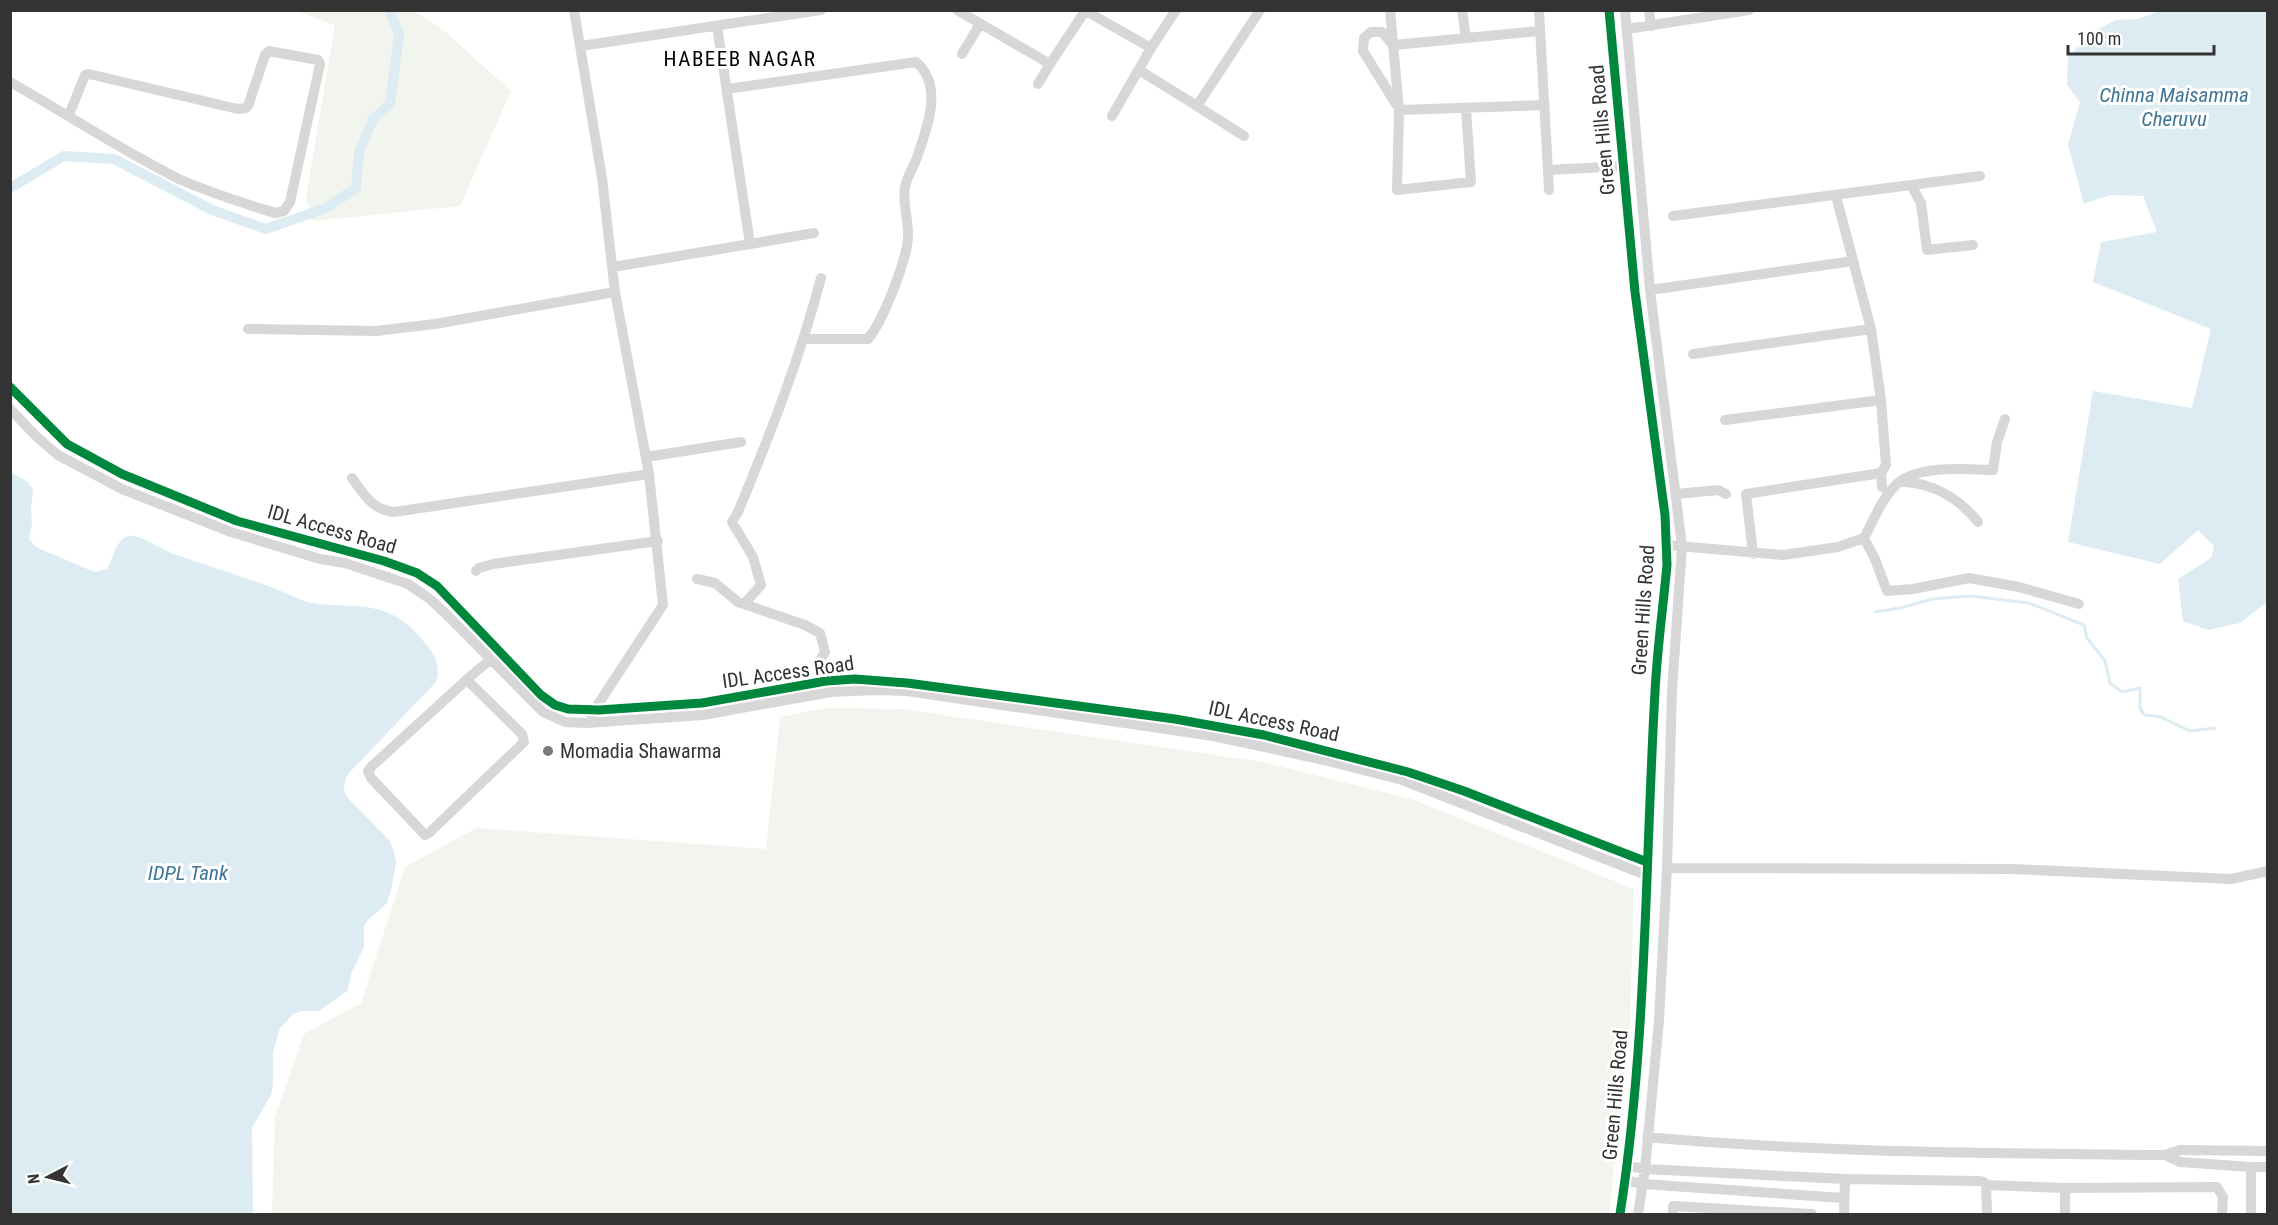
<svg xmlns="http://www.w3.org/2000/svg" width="2278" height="1225" font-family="'Roboto Condensed',sans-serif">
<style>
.green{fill:#f1f5ed}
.water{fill:#ddebf3}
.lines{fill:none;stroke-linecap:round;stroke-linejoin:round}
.stream{stroke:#ddebf3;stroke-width:3}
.canal{stroke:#ddebf3;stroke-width:10}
.minor{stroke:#d7d7d7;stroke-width:10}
.cycleway-casing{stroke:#fff;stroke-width:13}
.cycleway{stroke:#00873e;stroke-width:9}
.poi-dot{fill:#7a7a7a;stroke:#fff;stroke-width:2}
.labels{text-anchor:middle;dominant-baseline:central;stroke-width:6;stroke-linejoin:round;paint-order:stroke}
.street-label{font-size:20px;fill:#333;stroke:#fff}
.poi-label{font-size:20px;fill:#333;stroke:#fff;text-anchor:start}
.neighbourhood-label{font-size:21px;letter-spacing:1.5px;fill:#000;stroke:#fff}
.water-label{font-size:21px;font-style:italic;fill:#3f7597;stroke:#fff}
</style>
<rect width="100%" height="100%" fill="#fff"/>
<path class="green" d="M296 11H413L441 28 511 91 460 206 313 221 306 197 335 25Z
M824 708 903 709 1263 762 1411 799 1634 889 1630 1021 1609 1214H272L275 1117 304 1034 361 1003 405 867 476 828 766 849 780 717Z"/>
<path class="water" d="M2160 11H2267V602L2240 623 2208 630 2183 621 2178 579 2211 558 2214 546 2198 530 2160 564 2068 542 2093 391 2192 408 2211 329 2093 282 2101 242 2157 232 2143 196 2110 195 2084 204 2068 145 2080 102 2067 85 2068 57 2091 33 2116 20 2138 19Z
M10 472 28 482 33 490 31 509 32 524 29 539 36 547 92 571 96 572 107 569C113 560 116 538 129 536 139 534 161 549 171 553 216 569 263 582 306 602 357 611 388 595 425 643 435 655 441 666 436 682L348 774C344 783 342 789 347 797L389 840 394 851 396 863 391 891 386 904 368 920 364 926V947L351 974 348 990 319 1011H301L293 1014 280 1028 273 1052V1084L271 1095 252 1128 253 1214H11Z"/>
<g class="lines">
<path class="stream" d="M1875 612 1900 608 1932 599 1970 596 2029 603 2084 625 2087 638 2105 661 2110 683 2122 692 2140 688V709L2145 715 2161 717 2190 731 2215 728"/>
<path class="canal" d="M10 188 64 156 114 159 212 210 266 229 326 208 356 188 359 152 373 119 390 104 399 34 389 10"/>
<path class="minor" d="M574 10 602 178 615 292 649 474 663 605 591 715
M957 10 1050 64 1085 11
M1084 10 1151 48
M1390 10 1399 110 1397 190 1471 182 1466 109
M1462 10 1466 38
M1539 10 1549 190
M1609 10 1635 292 1665 515 1667 565C1663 608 1657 650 1655 692 1645 866 1647 1042 1620 1214
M1625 10 1650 290 1682 546 1672 691 1667 868 1659 1020 1645 1169 1638 1214
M1649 10 1651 26
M1627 29 1749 10
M1393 45 1382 32H1371L1364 38 1363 51 1396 104
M1394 45 1540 31
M581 46 821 10
M962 54 980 24
M1139 70 1197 106 1260 10
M10 82C67 114 121 150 179 179 210 193 243 203 275 213L284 211 290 202 320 64 318 60 269 51 265 55 248 106 246 108 238 109 89 74 85 75 69 115
M1038 84 1050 64
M727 89 916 62C944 85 927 129 917 157 914 167 907 176 905 187 902 204 909 220 908 237 907 260 883 321 868 339H803
M1197 106 1244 136
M1399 110 1545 105
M1112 116 1151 48 1176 10
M1549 170 1622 166
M1911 185 1980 176
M1673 216 1911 185 1921 203 1927 250 1973 245
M750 244 814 233
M613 267 750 244 717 26
M1650 290 1853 261
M248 329 376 331 435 324 615 292
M1693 354 1871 329
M10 387 67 444 122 474 237 521 384 561 417 573 437 586 541 695 555 705 568 709 599 710 702 703 826 681 855 679 907 683 1175 719 1264 735 1408 772 1464 791 1647 862
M10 409 38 438 58 455 122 489 231 532 320 559 345 563 408 584 430 599 445 613 543 712 565 722 586 723 703 715 831 692 876 690 907 691 1213 736 1324 760 1402 780 1646 875
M1725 420 1881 400
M646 457 741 442
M1881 473 1882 487
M352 478C364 494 372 510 394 512L649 474
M1904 482C1933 483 1960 499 1978 522
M1677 494 1718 490 1726 494
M1864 538 1875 559 1887 591 1913 589 1969 578 2019 587 2079 604
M1666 545 1783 555 1838 547 1864 538C1874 520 1882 497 1898 483 1919 465 1966 469 1993 470L1997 442 2005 419
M1753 554 1746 494 1881 473 1886 465 1881 400 1871 329 1836 196
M476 571 479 568 493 564 658 541
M697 579 715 583 738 602 805 625 820 633 825 652 819 662
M744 604 761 585 753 557 732 522 738 512C770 435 800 358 821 278
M467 680 522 734 524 742 429 833 425 835 371 778 368 771 371 767 473 674 490 660
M1667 868 2013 869 2231 879 2268 871
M1647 1137C1819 1153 1992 1153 2165 1155L2180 1150 2268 1151
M2165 1155 2180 1162 2251 1167V1214
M1628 1166 1645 1169 1845 1179
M2251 1167H2268
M1625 1180 1643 1184 1844 1198
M1986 1185 2065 1188 2217 1187 2223 1197 2222 1214
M2065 1188V1214
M1673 1214V1206L1812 1214
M1844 1214 1845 1179 1980 1181 1984 1182 1986 1185 1987 1214"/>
<defs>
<path id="cycleway" d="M1609 10 1635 292 1665 515 1667 565C1663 608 1657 650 1655 692 1645 866 1647 1042 1620 1214
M10 387 67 444 122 474 237 521 384 561 417 573 437 586 541 695 555 705 568 709 599 710 702 703 826 681 855 679 907 683 1175 719 1264 735 1408 772 1464 791 1647 862"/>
</defs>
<use href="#cycleway" class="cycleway-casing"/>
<use href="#cycleway" class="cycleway"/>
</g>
<circle class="poi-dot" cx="548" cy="751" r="6"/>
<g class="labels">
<g class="street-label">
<text transform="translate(1602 130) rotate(-95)">Green Hills Road</text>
<text transform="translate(332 529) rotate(16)">IDL Access Road</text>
<text transform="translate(1643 610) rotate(-86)">Green Hills Road</text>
<text transform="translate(788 672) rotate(-8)">IDL Access Road</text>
<text transform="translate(1274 721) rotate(12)">IDL Access Road</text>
<text transform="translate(1615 1095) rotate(-85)">Green Hills Road</text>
</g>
<g class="poi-label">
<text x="560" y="751">Momadia Shawarma</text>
</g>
<g class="neighbourhood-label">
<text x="740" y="59">HABEEB NAGAR</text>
</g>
<g class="water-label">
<text x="2174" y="95">Chinna Maisamma<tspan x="2174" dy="24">Cheruvu</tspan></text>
<text x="188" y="873">IDPL Tank</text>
</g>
</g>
<rect width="2278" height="1225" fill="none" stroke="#333333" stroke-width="24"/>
<g transform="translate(48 1177) rotate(263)" stroke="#ffffff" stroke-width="4.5" paint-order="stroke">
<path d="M0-4.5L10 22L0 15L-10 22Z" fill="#333333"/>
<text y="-9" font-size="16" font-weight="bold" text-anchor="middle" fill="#333333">N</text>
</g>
<path d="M2068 45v9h146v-9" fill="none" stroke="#333333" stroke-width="3"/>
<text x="2077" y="45" font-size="18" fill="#333333" stroke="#ffffff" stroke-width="4.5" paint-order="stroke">100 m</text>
</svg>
